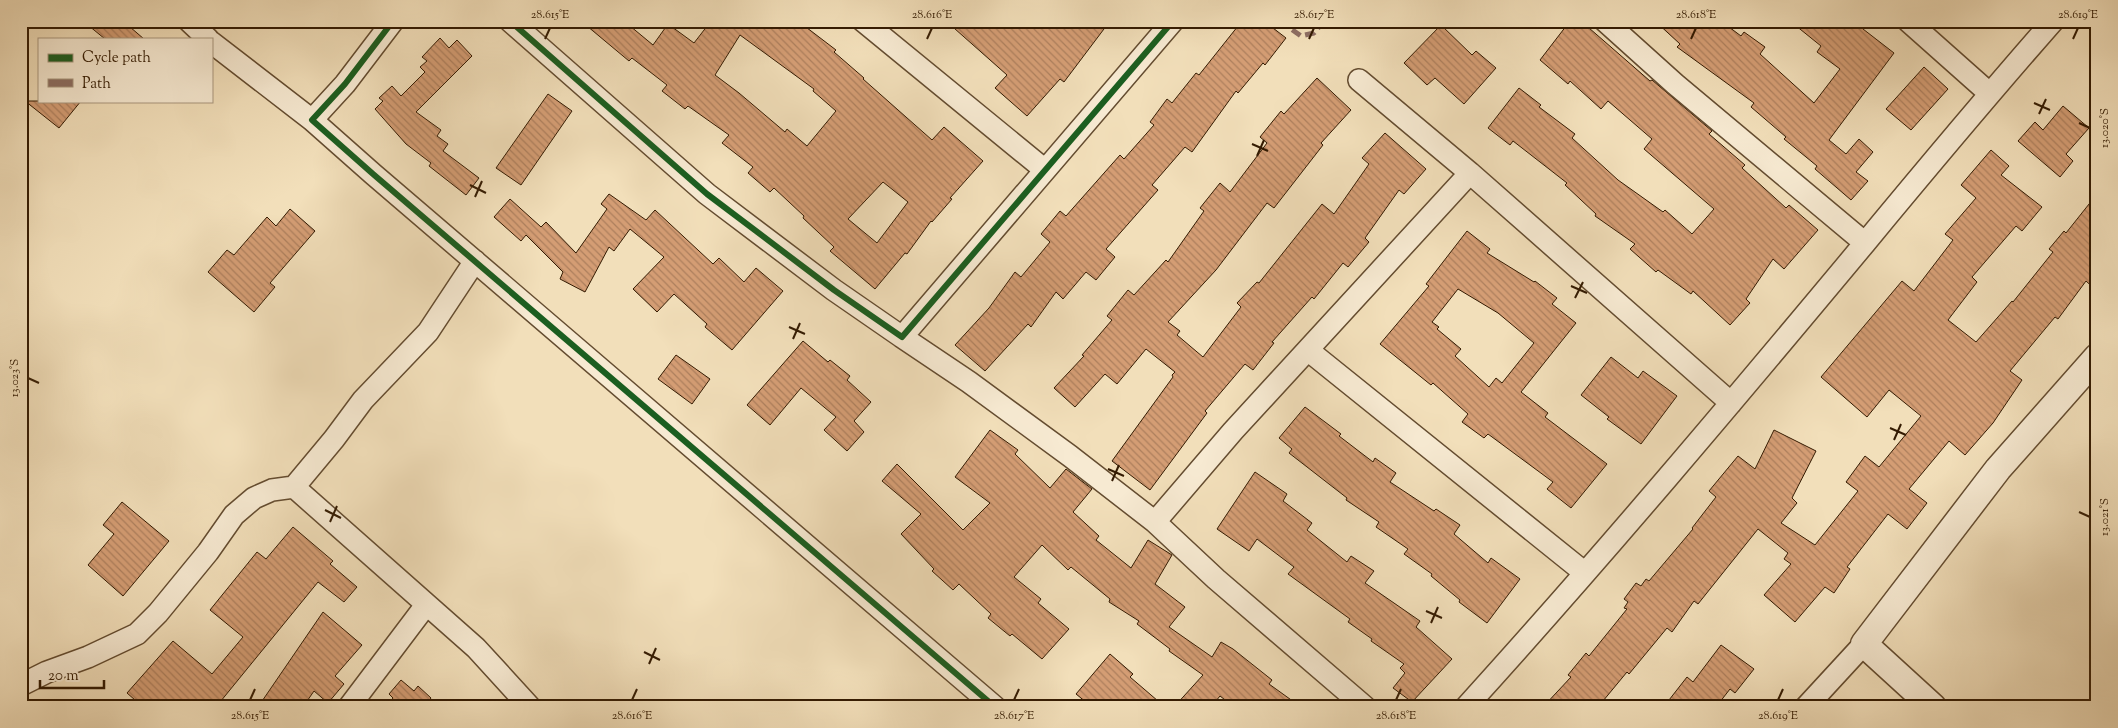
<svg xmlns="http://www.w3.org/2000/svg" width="2118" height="728" font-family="'Sorts Mill Goudy',serif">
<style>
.building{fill:url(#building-back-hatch);stroke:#341b02;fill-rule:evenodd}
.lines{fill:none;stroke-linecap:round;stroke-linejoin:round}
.minor-casing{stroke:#644c30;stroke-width:24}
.tertiary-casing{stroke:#644c30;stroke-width:29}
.minor{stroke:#f7ead2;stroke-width:21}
.tertiary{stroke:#f7ead2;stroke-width:26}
.quiet{stroke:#8d6e63;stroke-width:5;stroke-dasharray:10 5;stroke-linecap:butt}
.cycleway-casing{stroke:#f7ead2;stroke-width:9}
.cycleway{stroke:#1b5e20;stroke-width:6}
.ticks{fill:none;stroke:#341b02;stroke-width:2}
.neatline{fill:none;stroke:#341b02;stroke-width:2}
.ticks-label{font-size:12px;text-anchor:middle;fill:#341b02}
</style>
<defs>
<pattern id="building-back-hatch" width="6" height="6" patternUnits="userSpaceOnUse" patternTransform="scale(1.25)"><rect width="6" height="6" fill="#d49d74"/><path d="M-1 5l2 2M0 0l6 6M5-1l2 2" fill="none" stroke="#ad7f5d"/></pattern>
</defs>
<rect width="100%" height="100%" fill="#f2dfba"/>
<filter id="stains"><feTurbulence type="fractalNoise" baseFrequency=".004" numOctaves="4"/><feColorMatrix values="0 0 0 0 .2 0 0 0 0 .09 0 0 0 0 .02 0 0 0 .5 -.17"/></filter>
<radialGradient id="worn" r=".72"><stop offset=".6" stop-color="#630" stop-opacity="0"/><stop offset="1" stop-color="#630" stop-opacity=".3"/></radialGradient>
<path class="building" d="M83 21H123L144 39H105Z
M581 21H624L653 45 668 24 694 43 711 21H798L836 50 834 52 864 78 863 79 932 140 944 127 983 161 950 198 952 199 932 222 931 221 907 254 905 253 875 289 830 251 834 247 803 218 804 216 774 188 770 192 748 173 753 167 722 143 729 135 688 106 685 109 662 91 667 85 632 58 629 61ZM740 35 814 89 813 91 836 111 807 146 787 129 785 132 739 93 715 75ZM883 182 908 202 877 243 848 219Z
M946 21H1110L1064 82 1060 79 1027 116 995 88 1007 75Z
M1242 21H1264L1286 38 1265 65 1263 63 1238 93 1236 91 1192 152 1185 147 1152 185 1158 190 1106 249 1115 257 1096 280 1086 272 1063 299 1056 292 1031 327 1028 324 985 371 955 345 989 308 1015 272 1021 277 1050 242 1041 234 1060 211 1066 216 1120 155 1124 159 1154 125 1150 122 1167 99 1172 103 1196 73 1199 75Z
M1570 21H1581L1650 81 1652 80 1712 131 1709 134 1745 165 1742 168 1786 208 1789 205 1818 230 1784 269 1773 259 1746 299 1750 303 1730 325 1693 291 1691 294 1658 270 1656 272 1630 249 1635 244 1595 216 1596 214 1565 185 1567 183 1513 141 1510 145 1488 128 1519 88 1541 105 1539 107 1575 134 1572 138 1618 180 1663 212 1665 210 1692 234 1714 209 1644 149 1652 139 1608 101 1601 109 1570 81 1568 84 1540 60Z
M1655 21H1721L1741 36 1744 32 1765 47 1760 54 1814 103 1840 69 1817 52 1821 46 1790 21H1869L1863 29 1894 53 1829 140 1846 154 1859 139 1873 152 1856 172 1868 181 1851 200 1815 169 1817 166 1784 139 1786 137 1751 107 1754 103 1677 47 1680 44Z
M1441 25 1472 55 1476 51 1496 68 1464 104 1435 78 1427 85 1404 63Z
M440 38 449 48 457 40 472 56 416 112 441 130 437 136 448 144 443 151 479 178 466 195 429 166 431 163 406 144 375 109 383 101 379 98 392 86 401 96 425 72 420 67 427 61 422 57Z
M1924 67 1948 89 1911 130 1886 109Z
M1317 78 1351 110 1321 143 1323 145 1274 208 1267 203 1216 270 1168 322 1180 331 1177 335 1203 357 1241 307 1237 303 1257 282 1259 283 1322 204 1334 214 1369 164 1362 158 1385 133 1426 169 1404 194 1399 190 1365 238 1369 242 1348 267 1343 263 1314 299 1312 297 1272 342 1274 343 1253 370 1245 364 1205 411 1207 413 1150 490 1112 461 1173 377 1172 375 1175 372 1146 349 1117 384 1105 374 1075 407 1054 388 1084 356 1082 355 1112 320 1107 316 1128 290 1134 295 1166 260 1168 262 1204 211 1200 208 1220 183 1230 192 1267 143 1260 137 1281 111 1284 114Z
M548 94 572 111 521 185 496 168Z
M25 101H81L59 128Z
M2063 106 2089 128 2066 154 2073 161 2060 177 2018 141 2035 122 2043 130Z
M1991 150 2009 166 2001 175 2042 207 2022 231 2016 226 1972 277 1977 282 1948 320 1976 342 2012 301 2013 302 2053 252 2049 249 2064 231 2066 233 2097 194V291L2086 281 2058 319 2055 317 2010 371 2022 380 1993 423 1965 455 1949 441 1909 489 1927 503 1907 529 1888 514 1847 567 1850 569 1834 593 1825 587 1795 622 1764 595 1791 564 1784 559 1788 553 1758 529 1698 604 1694 601 1672 632 1667 628 1629 674 1627 672 1598 707H1543L1571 677 1568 675 1586 653 1589 656 1627 609 1624 608 1628 602 1624 599 1636 583 1641 586 1646 579 1649 581 1693 529 1692 528 1716 497 1709 491 1738 456 1755 469 1774 430 1816 451 1792 498 1797 503 1781 523 1815 545 1858 491 1846 482 1865 456 1879 467 1921 416 1889 390 1867 417 1821 377 1902 281 1914 291 1953 240 1945 234 1976 198 1961 185Z
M609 194 646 220 655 210 713 264 719 258 744 282 756 268 783 291 732 350 705 327 707 324 674 294 657 312 633 289 664 257 630 229 614 251 609 247 585 292 560 279 563 272 526 235 521 241 494 217 510 199 541 227 546 222 576 253 607 209 601 204Z
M290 209 315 231 270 283 275 287 254 312 208 272 227 250 234 255 267 217 276 226Z
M1467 231 1490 249 1487 253 1534 282 1535 281 1557 298 1552 304 1576 323 1521 392 1548 413 1545 417 1607 464 1571 508 1547 489 1553 482 1488 434 1484 438 1462 422 1468 414 1433 383 1431 385 1380 344 1429 286 1426 284ZM1458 289 1498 313 1534 343 1502 383 1496 378 1489 387 1455 356 1461 349 1437 329 1439 327 1432 322Z
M803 341 828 362 830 360 850 376 847 380 871 402 854 421 864 432 847 451 824 430 836 417 801 388 770 425 747 405Z
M676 355 710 379 692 404 658 379Z
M1611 357 1638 378 1643 371 1677 396 1641 444 1607 419 1609 417 1581 395Z
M1305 407 1341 434 1339 436 1373 462 1375 458 1396 473 1390 482 1434 511 1436 509 1460 525 1454 534 1488 563 1491 558 1520 579 1487 623 1459 602 1460 600 1431 576 1432 574 1404 554 1408 549 1376 527 1379 522 1346 500 1347 498 1289 453 1292 449 1279 438Z
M990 430 1018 450 1015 454 1050 488 1066 469 1092 489 1073 512 1099 536 1096 540 1131 568 1148 540 1172 555 1155 584 1185 607 1169 627 1212 657 1221 642 1233 649 1272 680 1269 684 1301 707H1234L1220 696 1211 707H1174L1203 675 1169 651 1170 649 1137 624 1139 621 1109 602 1110 599 1071 567 1068 570 1042 545 1014 577 1041 599 1038 603 1069 629 1042 659 1012 634 1010 636 988 618 991 614 959 584 953 590 932 571 934 569 901 534 921 514 882 481 897 464 963 530 990 503 955 477Z
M1255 472 1287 494 1283 501 1312 523 1307 530 1347 562 1351 556 1374 571 1365 583 1420 621 1416 627 1452 659 1412 702 1393 688 1405 673 1400 668 1404 664 1371 641 1372 639 1348 622 1350 619 1288 574 1294 567 1257 539 1249 551 1217 529Z
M122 502 169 541 123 596 88 565 114 534 103 525Z
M293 527 333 561 330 564 357 587 344 602 318 582 216 707H143L127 693 173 641 212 674 243 637 210 610 257 552 266 559Z
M323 612 362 645 335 676 344 684 328 703 314 691 303 707H258Z
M1721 645 1754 669 1735 693 1730 689 1716 707H1678L1669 700 1687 677 1693 682Z
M1110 654 1133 674 1130 677 1165 707H1092L1076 694Z
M401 680 414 691 418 686 431 698 428 702 434 707H386L393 698 389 694Z"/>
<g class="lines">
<defs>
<path id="minor" d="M189 21 208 39
M393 21 345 84 312 120 373 174 995 707
M510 21 707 194 834 290 902 337 1173 21
M863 21 1045 170
M1605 21 1675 84 1865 243
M1908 21 1989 93
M211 42 312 120
M1470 173 1731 403
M902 337 969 382 1070 456 1155 522 1216 579 1365 707
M1309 351 1585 573
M294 487 476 648 530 707
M1155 522 1233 431 1470 173 1359 80
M21 685 47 672 88 657 137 634 158 613 208 552 234 515 254 498 272 490 294 487 334 439 363 400 428 332 475 261
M349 707 426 605
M1466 707C1603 556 1735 399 1865 243 1927 168 1989 94 2053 21
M1806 707 1864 644"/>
<path id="tertiary" d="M1933 707 1864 644 1998 469 2097 357"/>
</defs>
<use href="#minor" class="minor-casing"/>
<use href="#tertiary" class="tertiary-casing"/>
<use href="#minor" class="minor"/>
<use href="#tertiary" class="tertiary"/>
<path class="quiet" d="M1280 21 1301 36 1314 33 1324 21"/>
<defs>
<path id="cycleway" d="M393 21 345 84 312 120 373 174 995 707
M510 21 707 194 834 290 902 337 1173 21"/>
</defs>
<use href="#cycleway" class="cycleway-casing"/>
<use href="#cycleway" class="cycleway"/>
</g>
<path class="ticks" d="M545 39 550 28M927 39 932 28M1309 39 1314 28M1691 39 1696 28M2073 39 2078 28M2034 103 2050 110M2039 114 2046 99M2079 123 2090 128M1252 144 1268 151M1257 156 1264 140M470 185 486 193M475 197 482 181M1571 286 1587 293M1575 298 1583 282M789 327 805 334M793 339 800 323M28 378 39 383M1890 428 1906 435M1894 440 1901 424M1108 469 1124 476M1112 481 1119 465M325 510 341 518M2079 512 2090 517M330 522 337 506M1426 611 1442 618M1431 623 1438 607M644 652 660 660M649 664 656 648M250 700 255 689M632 700 637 689M1014 700 1019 689M1396 700 1401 689M1778 700 1783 689"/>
<rect width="2118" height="728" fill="none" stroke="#f2dfba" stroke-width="55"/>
<rect x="38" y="38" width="175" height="65" fill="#f7ead2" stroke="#a9977f"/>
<rect x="48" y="54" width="25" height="8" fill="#1b5e20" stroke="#a9977f"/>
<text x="82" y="62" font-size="15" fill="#341b02">Cycle path</text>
<rect x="48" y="79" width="25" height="8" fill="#8d6e63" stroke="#a9977f"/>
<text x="82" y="88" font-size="15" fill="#341b02">Path</text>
<path d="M40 680v8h64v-8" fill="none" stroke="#341b02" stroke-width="2.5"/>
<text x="48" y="680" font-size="15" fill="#341b02" stroke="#f7ead2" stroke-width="4" paint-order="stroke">20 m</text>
<rect x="28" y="28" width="2062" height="672" class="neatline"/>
<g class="ticks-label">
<text x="550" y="18">28.615°E</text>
<text x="932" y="18">28.616°E</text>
<text x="1314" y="18">28.617°E</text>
<text x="1696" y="18">28.618°E</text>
<text x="2078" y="18">28.619°E</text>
<text transform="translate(2104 128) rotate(-90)" y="4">13.020°S</text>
<text transform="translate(14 378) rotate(-90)" y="4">13.023°S</text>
<text transform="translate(2104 517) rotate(-90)" y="4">13.021°S</text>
<text x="250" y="719">28.615°E</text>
<text x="632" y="719">28.616°E</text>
<text x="1014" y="719">28.617°E</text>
<text x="1396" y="719">28.618°E</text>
<text x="1778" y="719">28.619°E</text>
</g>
<rect width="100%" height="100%" filter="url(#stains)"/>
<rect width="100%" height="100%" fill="url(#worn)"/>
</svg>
